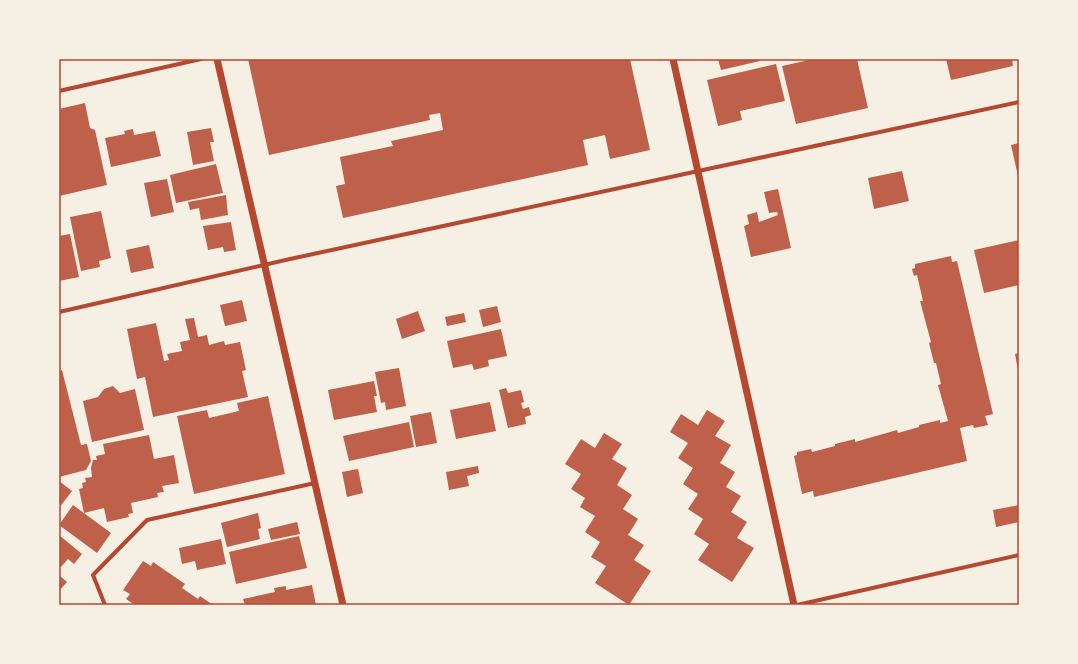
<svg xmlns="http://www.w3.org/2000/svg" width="1078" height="664" font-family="Rubik,sans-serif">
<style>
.building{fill:#bf614a}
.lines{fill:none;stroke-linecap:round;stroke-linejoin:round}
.minor{stroke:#b5482f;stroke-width:4}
.tertiary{stroke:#b5482f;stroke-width:7}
.neatline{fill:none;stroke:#b5482f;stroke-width:1.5}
</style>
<rect width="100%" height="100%" fill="#f6efe4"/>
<path class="building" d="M248 59H630L650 150 610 159 605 135 583 140 588 165 343 218 336 186 345 184 340 157 393 146 391 141 443 130 440 113 429 115 430 120 269 155Z
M718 59H759L760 61 721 70Z
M814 59H857L868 108 796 124 782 66Z
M946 59H1012L1013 66 951 80Z
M776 64 785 101 740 111 742 120 718 126 707 80Z
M85 103 90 128 95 130 107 185 59 196V109Z
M211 128 214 142H210L214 161 193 165 187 132Z
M133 129 134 135 155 131 161 156 111 167 105 138 125 134 124 131Z
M1019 143V176H1018L1011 145Z
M216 164 223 193 176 203 170 175Z
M902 171 909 201 874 209 868 178Z
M167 179 174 212 151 217 144 183Z
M778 189 791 248 751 257 744 226 749 224 747 215 757 212 759 222 778 215 777 212 769 213 764 192Z
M226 195 228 215 201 220 199 208 190 210 188 202Z
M101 211 111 258 99 261 100 267 81 271 70 217Z
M231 222 236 250 224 252 223 247 208 250 203 226Z
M70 234 79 277 59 281V236Z
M1019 240V285L984 293 974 250Z
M149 245 154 268 131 273 126 250Z
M951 256 952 262 957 261 993 414 985 416 988 425 974 428 973 425 960 428 967 461 814 497 813 491 802 494 794 456 797 455V452L811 449 812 452 835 446V444L855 439V442L897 430 898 433 919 427V425L940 420V423L948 421 938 385 941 384 936 363H934L929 343 931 342 920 301H923L917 275 914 276 912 269 915 268V264Z
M242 300 247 321 225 326 220 305Z
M497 306 501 322 483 327 479 310Z
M418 311 425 331 402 339 396 319Z
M464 313 466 322 447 326 445 317Z
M194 318 198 337 207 335 209 345 224 341 225 345 240 342 246 370 242 371 248 397 153 417 145 377 137 379 127 329 156 323 164 361 169 360 167 354 182 351 180 342 190 340 185 319Z
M501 329 507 356 488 360 489 366 474 370 472 364 453 368 447 341Z
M1019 353V370H1018L1015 354Z
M399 368 406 406 386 410 385 402 381 403 375 372Z
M62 370 81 445 87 444 91 461 86 470 59 477V371Z
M374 381 377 396H374L377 412 334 420 328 390Z
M113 386 120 393 135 389 144 430 92 442 83 401 98 397 104 389Z
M506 388 508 393 521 390 524 402 521 403 523 409 529 407 531 415 525 417 526 424 508 428 499 390Z
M268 396 285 474 194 494 177 416 207 410 209 418 239 411 237 403Z
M490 402 496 431 456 439 450 410Z
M707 410 725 421 715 436 731 445 720 463 735 472 726 487 741 496 731 512 747 522 737 538 754 548 732 582 698 560 709 544 694 534 703 519 688 509 698 494 683 484 693 468 678 458 688 443 670 432 681 414 698 425Z
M431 412 437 443 416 447 410 416Z
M409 422 414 447 349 461 343 436Z
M604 433 622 444 612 459 627 468 617 485 632 495 623 509 638 519 628 535 644 545 634 560 651 571 629 605 595 583 606 566 591 557 600 542 585 532 595 516 580 507 585 498 571 489 581 474 565 464 581 439 595 448Z
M149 435 154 459 174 455 179 483 162 486 164 492 157 493 158 497 131 503 133 513 128 514 129 517 107 522 104 508 84 513 79 489 83 488 82 483 86 482 85 478 92 477 91 468 93 460H97L96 456 105 454 103 444Z
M478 466 479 473 467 476 469 486 449 490 446 472Z
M358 469 363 493 347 497 342 472Z
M59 481 72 491 59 508Z
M73 505 111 533 97 553 59 525Z
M1019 505V522L996 527 993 510Z
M258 513 261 528 258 529 260 539 227 547 221 523Z
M297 522 300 534 271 540 268 529Z
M59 535 82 554 74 564 68 559 61 567 59 565Z
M299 536 307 568 236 584 229 552Z
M221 539 226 564 197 570 195 561 182 564 179 548Z
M143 561 151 566 153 562 185 584 182 588 198 599 200 596 213 605H135L126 599 130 594 123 590Z
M59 575 67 582 59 591Z
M312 585 316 605H245L243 599 275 592 274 588 286 586V590Z"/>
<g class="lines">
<path class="minor" d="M59 91 201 59
M59 312 290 259 1019 102
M105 605 93 575 147 520 315 483
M797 605 1019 555"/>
<path class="tertiary" d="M217 59 343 605
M673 59 794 605"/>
</g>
<rect width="1078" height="664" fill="none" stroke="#f6efe4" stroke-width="120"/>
<rect x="60" y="60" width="958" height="544" class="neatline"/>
</svg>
